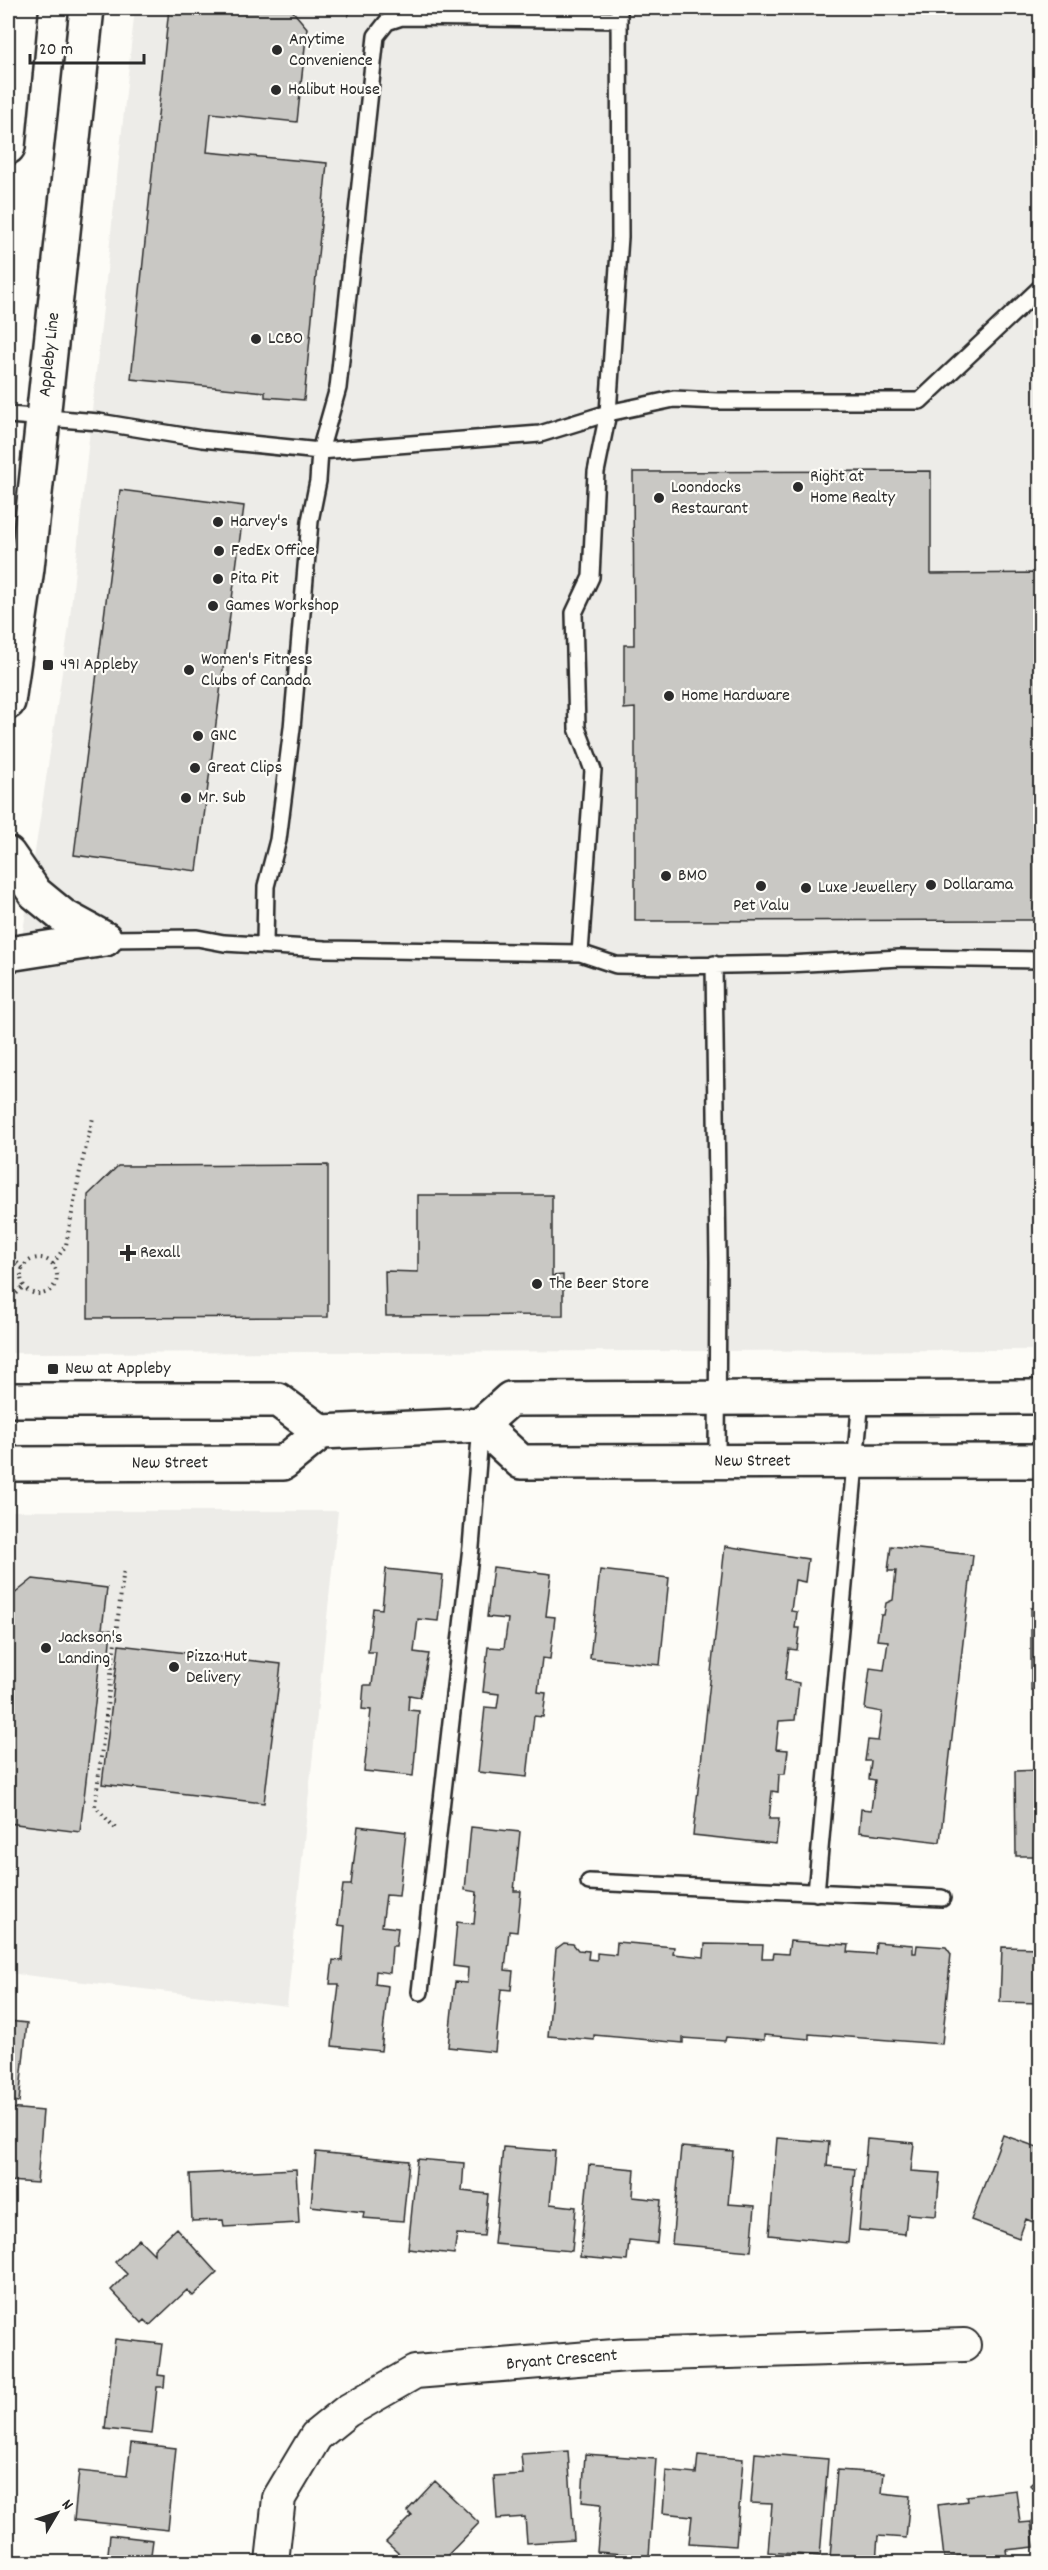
<svg xmlns="http://www.w3.org/2000/svg" width="1048" height="2570" font-family="Dekko,sans-serif">
<style>
.built{fill:#edece8}
.building{fill:#c9c8c4;stroke:#2b2b2b;stroke-width:1.5}
.lines{fill:none;stroke-linecap:round;stroke-linejoin:round}
.lane-casing{stroke:#2b2b2b;stroke-width:20}
.street-casing{stroke:#2b2b2b;stroke-width:36}
.secondary-casing{stroke:#2b2b2b;stroke-width:38}
.primary-casing{stroke:#2b2b2b;stroke-width:38}
.path{stroke:#2b2b2b;stroke-width:4;stroke-dasharray:1.5 4.5;stroke-linecap:butt}
.lane{stroke:#fdfcf7;stroke-width:15}
.street{stroke:#fdfcf7;stroke-width:32}
.secondary{stroke:#fdfcf7;stroke-width:33}
.primary{stroke:#fdfcf7;stroke-width:33}
.poi-dot{fill:#2b2b2b;stroke:#fdfcf7;stroke-width:2}
.labels{text-anchor:middle;dominant-baseline:central;stroke-width:4.5;stroke-linejoin:round;paint-order:stroke}
.poi-label{font-size:18px;fill:#2b2b2b;stroke:#fdfcf7;text-anchor:start}
.street-label{font-size:18px;fill:#2b2b2b;stroke:#fdfcf7}
</style>
<rect width="100%" height="100%" fill="#fdfcf7"/>
<filter id="ink" filterUnits="userSpaceOnUse"><feTurbulence type="fractalNoise" baseFrequency=".0167" numOctaves="2"/><feDisplacementMap in="SourceGraphic" scale="12" xChannelSelector="R" yChannelSelector="G"/><feConvolveMatrix kernelMatrix="1 2 1 2 8 2 1 2 1" color-interpolation-filters="sRGB"/></filter>
<g filter="url(#ink)">
<path class="built" d="M135 8H1040V1350L8 1353V1031L69 626Z
M8 1511H338L287 2006 8 1973Z"/>
<path class="building" d="M169 8H290L307 28 297 122 211 113 207 152 327 163 304 400 265 397V392L131 379Z
M931 471V574L1040 573V920L635 921V708L624 709V645H634L633 472Z
M120 490 244 506 197 871 74 855Z
M328 1165V1317L88 1318V1195L118 1166Z
M418 1195H552V1276L563 1275V1315L386 1316 385 1271 418 1272Z
M725 1546 808 1559 805 1582 795 1580 791 1611 797 1612 795 1628H800L797 1650 789 1649 785 1680 799 1683 795 1720 779 1721 776 1749 788 1750 785 1774H779L778 1792 772 1791 769 1819H779L776 1844 693 1835Z
M891 1546 973 1555 940 1842 859 1832 861 1809 871 1810 875 1780 869 1779 871 1761H865L868 1740 878 1741 882 1712 865 1709 870 1668 884 1670 888 1641 877 1640 881 1615H884L886 1603 893 1600 896 1571H888Z
M493 1567 551 1574 546 1616 555 1617 550 1659 542 1658 538 1692 546 1693 543 1717 534 1716 527 1777 478 1772 485 1707 497 1708 499 1694 483 1692 488 1647 504 1648 508 1619 487 1617Z
M386 1569 443 1575 438 1621 418 1619 414 1652 429 1654 420 1697 409 1695 408 1710 419 1711 413 1776 364 1771 371 1710 362 1709 364 1685H372L376 1652H368L373 1608 382 1609Z
M600 1570 669 1578 660 1665 590 1658Z
M33 1579 107 1588 102 1629 111 1630 109 1652 101 1651 80 1832 8 1823V1599Z
M1031 1608H1040V1690H1031Z
M119 1645 281 1664 264 1803 102 1784Z
M1040 1770V1856H1016L1015 1771Z
M358 1826 406 1832 399 1896 386 1895 382 1926 398 1928 396 1946H392L390 1973 376 1971 375 1984 388 1986 381 2051 332 2046 339 1984H330L333 1960 342 1961 345 1926 338 1925 343 1885H351Z
M471 1827 520 1832 514 1891H521L517 1932 509 1931 505 1970 513 1971 511 1990 501 1989 495 2052 448 2047 455 1982 467 1983 468 1968 453 1966 457 1922 474 1924 477 1892 465 1890Z
M790 1941 849 1945 848 1952 875 1954 876 1942 913 1945V1953H916L917 1945 946 1947 951 1954 942 2044 809 2034V2039L764 2035V2040L726 2037 725 2041 683 2038V2043L594 2035V2040L548 2036 556 1949 564 1943 573 1944 578 1950 589 1951 588 1959 597 1960V1953L616 1955 617 1942 674 1947 673 1954 704 1957 705 1944 763 1945 762 1958H773L774 1953 788 1954Z
M1002 1947 1040 1948V2003L1000 2002Z
M8 2021 27 2023 19 2102 8 2100Z
M8 2108 43 2111 37 2183 8 2181Z
M1003 2135 1040 2148V2225L1026 2219 1019 2238 971 2220Z
M777 2138 829 2142 827 2166 855 2169 848 2243 769 2235Z
M867 2139 914 2143 911 2171 940 2173 936 2216 907 2214 905 2234 859 2230Z
M503 2147 555 2151 550 2204 576 2207 572 2251 494 2244Z
M681 2147 733 2151 728 2204 755 2206 751 2251 672 2244Z
M316 2152 409 2161 403 2221 363 2218 364 2212 311 2206Z
M417 2159 464 2163 462 2191 488 2194 484 2236 457 2234 454 2254 408 2249Z
M589 2165 635 2169 633 2197 661 2200 657 2243 629 2240 627 2261 580 2257Z
M296 2169 299 2223 224 2227 223 2220 192 2221 190 2174Z
M176 2228 217 2273 193 2296 187 2290 150 2325 145 2320 142 2323 111 2290 127 2274 115 2262 139 2239 154 2254V2249Z
M115 2339 162 2344 158 2375 165 2376 164 2387H157L152 2434 105 2429Z
M131 2443 176 2448 168 2530 74 2520 79 2471 127 2476Z
M568 2451 574 2540 527 2543 525 2517 497 2519 494 2476 523 2474 521 2454Z
M755 2453 828 2459 820 2556 768 2552 772 2504 751 2503Z
M585 2454 656 2459 649 2556 597 2552 601 2504 582 2502Z
M698 2455 743 2459 736 2546 689 2543 692 2516 663 2513 666 2471 696 2474Z
M837 2470 884 2473 882 2493 910 2496 906 2538 878 2536 876 2562 830 2558Z
M1040 2476V2496L1030 2485Z
M435 2481 479 2523 441 2562H408L386 2542 412 2516 407 2511Z
M1016 2490 1020 2523 1031 2522 1034 2547 1006 2550 1008 2562H963L962 2556 944 2558 938 2505 967 2501 966 2496Z
M110 2535 153 2540 150 2562H107Z"/>
<g class="lines">
<defs>
<path id="lane" d="M8 415 99 422 202 439 320 451 540 434 608 413 674 399 718 401H920L1040 288
M105 939 197 938 224 943 325 949 580 953 616 965 672 966 788 964 900 958 1040 960
M265 944 266 886 278 840 292 728 310 521 318 481 320 451 338 388 376 36 387 22 402 17 619 20
M580 953 593 770 577 728 574 613 591 577 596 472 608 413 620 237 619 8
M714 964 718 1261 717 1461
M589 1882 942 1898
M816 1893 861 1398
M420 1992 471 1547 481 1425"/>
<g id="street">
<path id="s1" d="M272 2562 279 2498 316 2436 347 2411 415 2372 627 2355 964 2345"/>
</g>
<g id="secondary">
<path d="M8 854 35 893 63 916 105 939"/>
<path d="M8 952 15 953 105 939"/>
<path d="M8 1400H278L321 1432"/>
<path id="s2" d="M481 1425 521 1462 1040 1461"/>
<path id="s3" d="M8 1464 283 1463 321 1432 481 1425 510 1399 1040 1397"/>
</g>
<g id="primary">
<path d="M8 147 21 8"/>
<path id="s4" d="M8 702 27 568 87 8"/>
</g>
</defs>
<use href="#lane" class="lane-casing"/>
<use href="#street" class="street-casing"/>
<use href="#secondary" class="secondary-casing"/>
<use href="#primary" class="primary-casing"/>
<path class="path" d="M338 8 350 16
M8 1255 23 1268
M21 1276a18 18 0 1 1 36 0a18 18 0 1 1-36 0Z
M53 1264 66 1245 80 1171 93 1118
M8 1302 24 1286
M115 1828 95 1806 124 1568"/>
<use href="#lane" class="lane"/>
<use href="#street" class="street"/>
<use href="#secondary" class="secondary"/>
<use href="#primary" class="primary"/>
</g>
</g>
<g class="poi-dot">
<circle cx="277" cy="50" r="6"/>
<circle cx="276" cy="90" r="6"/>
<circle cx="256" cy="339" r="6"/>
<circle cx="798" cy="487" r="6"/>
<circle cx="659" cy="498" r="6"/>
<circle cx="218" cy="522" r="6"/>
<circle cx="219" cy="551" r="6"/>
<circle cx="218" cy="579" r="6"/>
<circle cx="213" cy="606" r="6"/>
<rect x="42" y="659" width="12" height="12" rx="3"/>
<circle cx="189" cy="670" r="6"/>
<circle cx="669" cy="696" r="6"/>
<circle cx="198" cy="736" r="6"/>
<circle cx="195" cy="768" r="6"/>
<circle cx="186" cy="798" r="6"/>
<circle cx="666" cy="876" r="6"/>
<circle cx="931" cy="885" r="6"/>
<circle cx="761" cy="886" r="6"/>
<circle cx="806" cy="888" r="6"/>
<path d="M125 1244h6v6h6v6h-6v6h-6v-6h-6v-6h6z"/>
<circle cx="537" cy="1284" r="6"/>
<rect x="47" y="1363" width="12" height="12" rx="3"/>
<circle cx="46" cy="1648" r="6"/>
<circle cx="174" cy="1667" r="6"/>
</g>
<g class="labels">
<g class="poi-label">
<text x="289" y="40">Anytime<tspan x="289" dy="21">Convenience</tspan></text>
<text x="288" y="90">Halibut House</text>
<text x="268" y="339">LCBO</text>
<text x="810" y="477">Right at<tspan x="810" dy="21">Home Realty</tspan></text>
<text x="671" y="488">Loondocks<tspan x="671" dy="21">Restaurant</tspan></text>
<text x="230" y="522">Harvey's</text>
<text x="231" y="551">FedEx Office</text>
<text x="230" y="579">Pita Pit</text>
<text x="225" y="606">Games Workshop</text>
<text x="201" y="660">Women's Fitness<tspan x="201" dy="21">Clubs of Canada</tspan></text>
<text x="60" y="665">491 Appleby</text>
<text x="681" y="696">Home Hardware</text>
<text x="210" y="736">GNC</text>
<text x="207" y="768">Great Clips</text>
<text x="198" y="798">Mr. Sub</text>
<text x="678" y="876">BMO</text>
<text x="943" y="885">Dollarama</text>
<text x="818" y="888">Luxe Jewellery</text>
<text x="761" y="906" text-anchor="middle">Pet Valu</text>
<text x="140" y="1253">Rexall</text>
<text x="549" y="1284">The Beer Store</text>
<text x="65" y="1369">New at Appleby</text>
<text x="58" y="1638">Jackson's<tspan x="58" dy="21">Landing</tspan></text>
<text x="186" y="1657">Pizza Hut<tspan x="186" dy="21">Delivery</tspan></text>
</g>
<g class="street-label">
<text stroke="none"><textPath href="#s4" startOffset="350">Appleby Line</textPath></text>
<text stroke="none"><textPath href="#s2" startOffset="286">New Street</textPath></text>
<text stroke="none"><textPath href="#s3" startOffset="162">New Street</textPath></text>
<text stroke="none"><textPath href="#s1" startOffset="402">Bryant Crescent</textPath></text>
</g>
</g>
<rect width="1048" height="2570" fill="none" stroke="#fdfcf7" stroke-width="30"/>
<rect x="15" y="15" width="1018" height="2540" fill="none" stroke="#2b2b2b" stroke-width="2" filter="url(#ink)"/>
<g transform="translate(57 2513) rotate(51)" stroke="#fdfcf7" stroke-width="4.5" paint-order="stroke">
<path d="M0-4.5L10 22L0 15L-10 22Z" fill="#2b2b2b"/>
<text y="-9" font-size="16" font-weight="bold" text-anchor="middle" fill="#2b2b2b">N</text>
</g>
<path d="M30 54v9h114v-9" fill="none" stroke="#2b2b2b" stroke-width="3"/>
<text x="39" y="54" font-size="18" fill="#2b2b2b" stroke="#fdfcf7" stroke-width="4.5" paint-order="stroke">20 m</text>
</svg>
